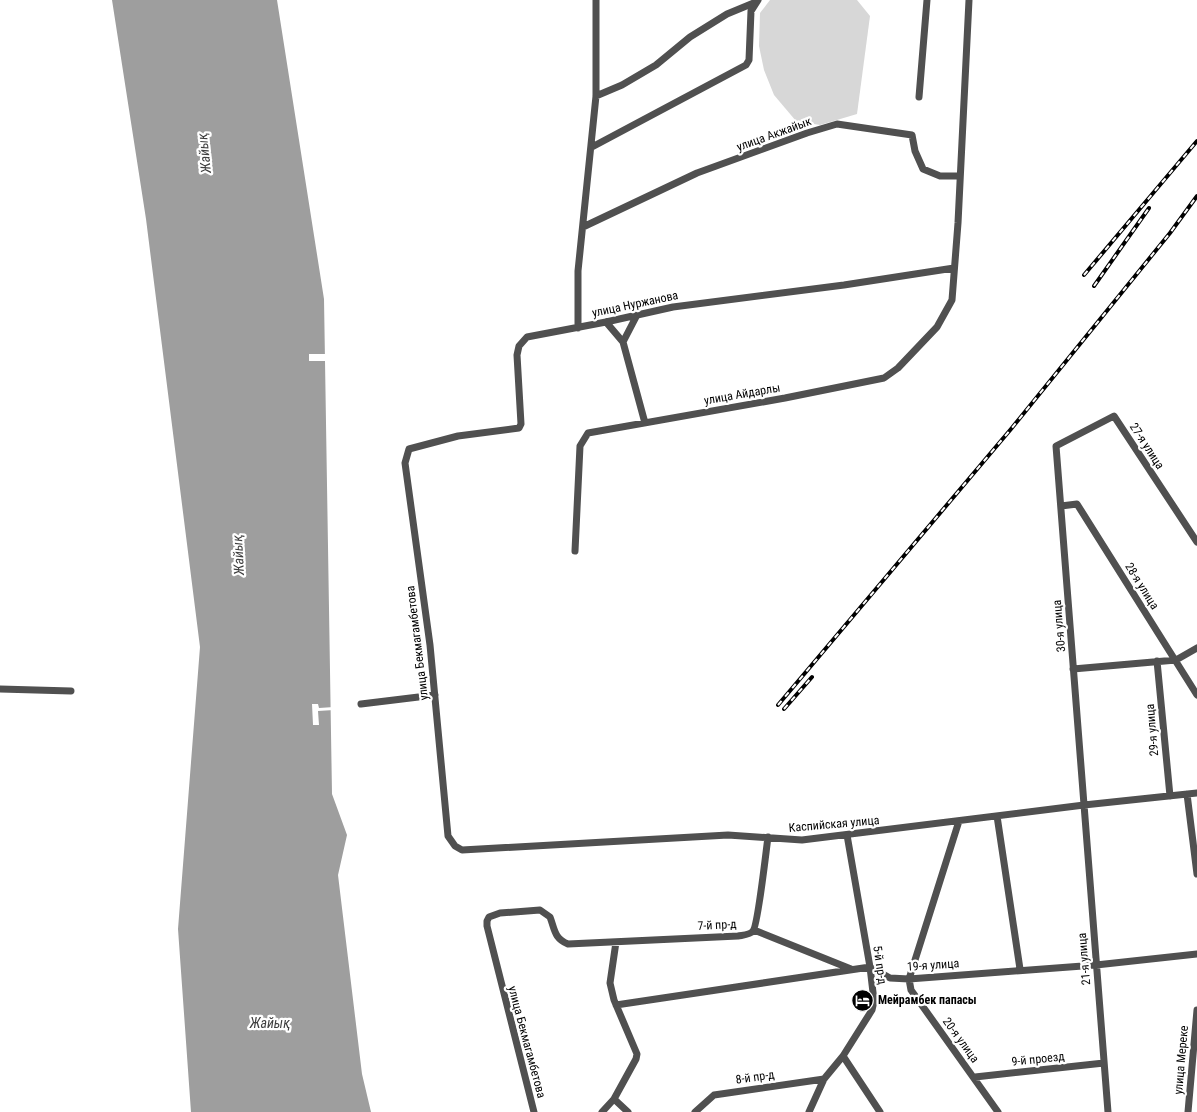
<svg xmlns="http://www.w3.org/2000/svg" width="1197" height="1112" font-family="'Roboto Condensed',sans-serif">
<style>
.green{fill:#d7d7d7}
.water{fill:#9e9e9e}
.pier{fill:#fff}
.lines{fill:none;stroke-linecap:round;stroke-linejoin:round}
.street{stroke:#505050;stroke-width:7}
.rail-casing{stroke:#000;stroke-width:4}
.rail{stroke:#fff;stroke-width:2;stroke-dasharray:5.5;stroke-linecap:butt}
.labels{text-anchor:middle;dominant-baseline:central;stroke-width:4.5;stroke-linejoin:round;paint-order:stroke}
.street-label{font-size:12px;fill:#000;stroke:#fff}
.poi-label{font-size:12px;font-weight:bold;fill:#000;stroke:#fff;text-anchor:start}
.water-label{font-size:14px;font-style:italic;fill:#3f3f3f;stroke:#fff}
</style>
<rect width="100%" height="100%" fill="#fff"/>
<path class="green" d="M770 0H857L870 16 857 114 820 125 796 121 774 95 764 70 759 46 760 13Z"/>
<path class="water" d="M112 0H277L324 299 332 794 347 835 338 875 362 1074 371 1112H191L178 929 200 647 146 219Z"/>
<path class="pier" d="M309 354H328V361H309Z
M312 704H318L319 708 334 707V710L318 711 319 725H313Z"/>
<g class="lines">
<path class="street" d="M596 96 622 85 656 65 690 37 727 14 756 2
M919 97 927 0
M592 147 746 65 749 60 751 11 758 0
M583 227 697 173 807 133 837 124 912 135 915 151 923 169 940 176H959
M954 268 844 285 673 307 606 322 527 337 519 346 517 355 521 424 519 428 458 436 409 449 405 463 430 645 448 836 455 846 462 850 728 835 802 840 1084 805 1197 793
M637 315 623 342 645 423
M606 322 623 342
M578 328V271L596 96V0
M1061 506 1077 504 1197 695
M575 551 580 446 588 433 785 398 884 378 898 368 937 327 952 300 958 223 969 0
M1157 661 1170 796
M1073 669 1176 660 1197 648
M0 689 71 691
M361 704 435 695
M1187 794 1197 874
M997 816 1020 969
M959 821 909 979 911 990 998 1112
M754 930 851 969
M616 1005 870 967 890 978 909 979 1096 965 1197 954
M843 1056 880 1112
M975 1077 1104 1063
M614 1099 628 1112
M534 1112 487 926V921L489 917 500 913 540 910 550 917C555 930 554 938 568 944L738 936C743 935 750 935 753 931 758 925 766 851 768 837
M602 1112 614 1099 636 1059 637 1054 614 1000 610 983 616 942
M695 1112 714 1095 824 1079
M809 1112 824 1079 843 1056 872 1010 874 1001 870 967 847 835
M1108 1112 1056 446 1114 416 1197 542
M1188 1112 1197 1010"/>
<defs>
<path id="rail" d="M1084 275 1197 141
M1094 286 1149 208
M778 705 1011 429 1170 233 1197 196
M784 709 812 677"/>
</defs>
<use href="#rail" class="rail-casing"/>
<use href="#rail" class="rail"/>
</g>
<defs>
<symbol id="hotel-disc" viewBox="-11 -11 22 22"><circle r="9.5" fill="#000" stroke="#fff"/><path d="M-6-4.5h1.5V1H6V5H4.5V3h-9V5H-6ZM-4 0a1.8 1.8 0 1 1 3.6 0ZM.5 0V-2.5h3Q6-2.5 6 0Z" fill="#fff"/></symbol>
</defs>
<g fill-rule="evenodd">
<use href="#hotel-disc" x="850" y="988" width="25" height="25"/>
</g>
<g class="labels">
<g class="street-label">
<text transform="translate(774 134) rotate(-20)">улица Акжайык</text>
<text transform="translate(635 304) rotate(-12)">улица Нуржанова</text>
<text transform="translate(742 394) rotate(-10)">улица Айдарлы</text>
<text transform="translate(1147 446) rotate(57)">27-я улица</text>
<text transform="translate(1142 586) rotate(58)">28-я улица</text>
<text transform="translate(1059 626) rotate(-95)">30-я улица</text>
<text transform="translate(417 643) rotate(-97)">улица Бекмагамбетова</text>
<text transform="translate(1152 730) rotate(-95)">29-я улица</text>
<text transform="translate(834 824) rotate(-5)">Каспийская улица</text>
<text transform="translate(717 925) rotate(-3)">7-й пр-д</text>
<text transform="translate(1084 959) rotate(-95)">21-я улица</text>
<text transform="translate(880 965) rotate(82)">5-й пр-д</text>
<text transform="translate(933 965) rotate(-4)">19-я улица</text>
<text transform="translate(961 1040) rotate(54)">20-я улица</text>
<text transform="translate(527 1042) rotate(75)">улица Бекмагамбетова</text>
<text transform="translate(1038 1059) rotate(-6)">9-й проезд</text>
<text transform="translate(1181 1060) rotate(-85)">улица Мереке</text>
<text transform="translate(755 1077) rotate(-8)">8-й пр-д</text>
</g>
<g class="poi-label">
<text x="878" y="1000">Мейрамбек папасы</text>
</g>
<g class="water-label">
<text transform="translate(204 153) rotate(-96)">Жайық</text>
<text transform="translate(238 555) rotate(-93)">Жайық</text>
<text x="270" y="1023">Жайық</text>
</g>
</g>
</svg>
